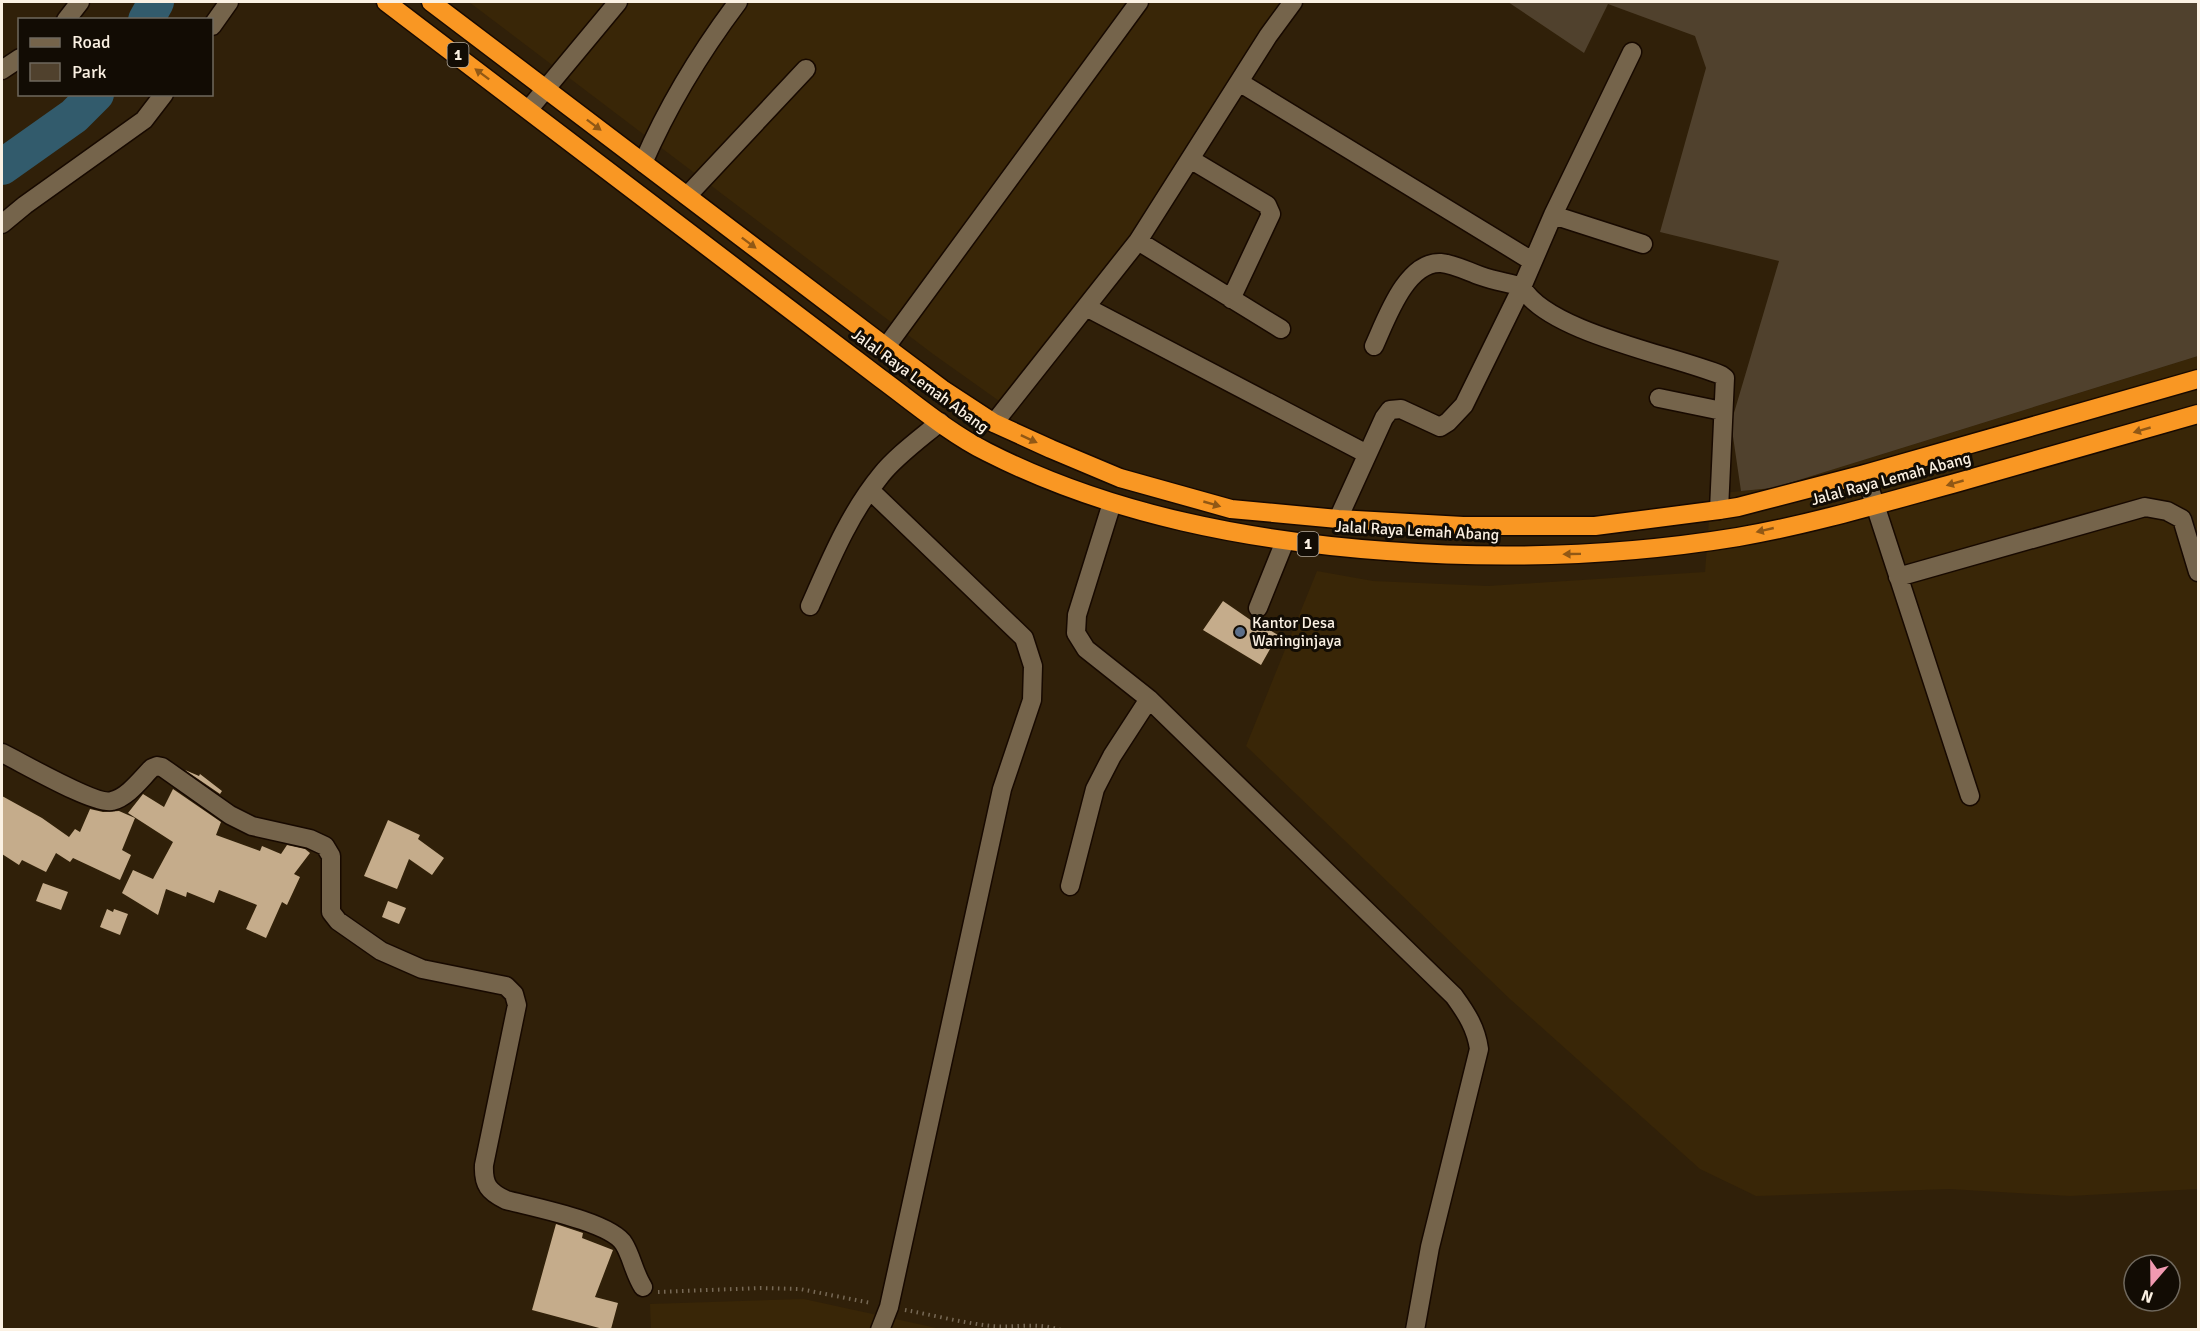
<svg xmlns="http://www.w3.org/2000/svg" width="2200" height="1331" font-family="Signika,sans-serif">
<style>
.built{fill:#392607}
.green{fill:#50412d}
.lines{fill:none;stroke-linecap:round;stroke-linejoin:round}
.river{stroke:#325b6c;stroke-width:36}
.building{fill:#c5ac8b}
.minor-casing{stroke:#170900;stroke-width:21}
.highway-casing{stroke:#170900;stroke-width:21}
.path{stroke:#776956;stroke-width:4;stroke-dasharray:1.5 4.5;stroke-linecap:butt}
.minor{stroke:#75644b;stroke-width:18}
.highway{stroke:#f99723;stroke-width:18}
.oneway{fill:#915815}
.service-dot{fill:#5c6f8a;stroke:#120c04;stroke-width:2}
.labels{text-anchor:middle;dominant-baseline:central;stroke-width:6;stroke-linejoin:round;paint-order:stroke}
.shield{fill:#120c04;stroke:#b5aca0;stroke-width:1.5}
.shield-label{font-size:15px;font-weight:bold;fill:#fbf1e3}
.street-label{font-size:16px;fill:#fbf1e3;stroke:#120c04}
.poi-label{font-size:16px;fill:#fbf1e3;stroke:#120c04;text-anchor:start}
</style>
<rect width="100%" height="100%" fill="#302009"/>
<path class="built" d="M469 2H1289L1259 57 1009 408 933 354Z
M2198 356V1189L2070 1196 1949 1189 1756 1196 1700 1169 1510 999 1246 746 1317 571 1373 581 1488 586 1705 572 1711 494 1773 488Z
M804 1299 941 1329H651L650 1304Z"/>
<path class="green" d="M1508 2H2198V356L1773 488 1741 491 1731 423 1779 261 1660 232 1706 68 1695 36 1608 4 1584 53Z"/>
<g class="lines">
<path class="river" d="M146 20 156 2
M2 167 74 116 96 94"/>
</g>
<path class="building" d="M1223 601 1252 621 1254 618H1263L1272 623 1268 629 1278 635 1261 665 1203 630Z
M185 770 199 776 200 774 222 791 220 794Z
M173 789 221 822 216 835 260 851 262 846 281 854 287 845 305 849 310 853 294 874 300 877 287 905 282 902 266 938 246 929 257 905 219 890 214 903 187 892 186 897 166 889 158 915 122 893 133 870 153 879 173 842 128 813 143 794 164 807Z
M2 796 42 818 69 837 75 829 80 832 90 809 103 812 119 811 135 818 122 850 131 855 120 880 73 858 70 862 56 853 46 872 22 860 19 865 2 854Z
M388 820 420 835 418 839 444 858 432 875 409 859 397 889 364 876Z
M43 883 68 892 61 910 36 901Z
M388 901 406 908 399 924 382 917Z
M107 909 113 912 114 909 128 914 120 935 100 927Z
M556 1224 583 1233 582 1238 613 1250 595 1297 618 1303 611 1329H603L532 1310Z"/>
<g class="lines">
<defs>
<path id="minor" d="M66 20 80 2
M212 26 229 2
M2 70 20 58
M1239 82 1532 261
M529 109 618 2
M1190 159 1267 205 1271 214 1231 299
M643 163C669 103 699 54 738 2
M687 196 806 69
M1553 215 1643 244
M2 224 25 205 144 120 164 94
M1138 241 1281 329
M1086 307 1367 454
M1374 346C1386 320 1406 261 1441 263 1454 264 1469 272 1481 276 1495 281 1509 283 1522 287 1547 332 1672 355 1721 375L1725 378 1719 510
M886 347 1139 2
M1659 398 1722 411
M994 423 1138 241 1268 36 1293 2
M1865 474 1970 796
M870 490 1024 638 1033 666 1032 700 1002 789 889 1307 880 1330
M1112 503 1077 615 1076 633 1086 649 1149 699 1454 996C1467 1014 1476 1028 1479 1049L1430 1247 1415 1330
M1338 519 1384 418 1390 410 1401 409 1440 427 1448 422 1464 405 1522 287 1553 215 1632 52
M1898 577 2145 507 2167 511 2182 519 2198 572
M810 606C830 561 849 514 881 475 896 456 921 438 940 422
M1258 608 1285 541
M2 753C21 762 96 806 112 801 128 797 140 780 152 768L157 766 162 767 230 815 252 826 310 839 325 846 331 856V912L338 921 381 951 422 969 506 986 514 994 517 1005 484 1165C483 1185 489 1192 506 1200 532 1207 611 1222 624 1244 632 1257 634 1273 643 1287
M1070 886 1095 789 1112 756 1149 699"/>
<path id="highway" d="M386 2 880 378C914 403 949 433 987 452 1111 515 1250 541 1387 551 1504 560 1622 556 1738 537 1813 524 1886 502 1959 482 2039 459 2119 437 2198 414
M431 2 886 347 942 389 994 423 1051 449 1120 478 1231 509 1338 519 1463 526H1595L1719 510 1738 507 1865 474 2198 379"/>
</defs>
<use href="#minor" class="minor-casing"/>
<use href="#highway" class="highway-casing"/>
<path class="path" d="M658 1292 760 1288 800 1289 871 1303
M905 1310C933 1315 963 1323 992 1326 1015 1328 1037 1322 1061 1330"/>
<use href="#minor" class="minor"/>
<use href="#highway" class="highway"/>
</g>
<defs><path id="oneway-solid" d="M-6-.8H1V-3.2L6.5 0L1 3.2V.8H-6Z" transform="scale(1.5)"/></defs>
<g class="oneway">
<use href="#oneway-solid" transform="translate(482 74) rotate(-143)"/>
<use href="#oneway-solid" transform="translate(594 125) rotate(37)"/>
<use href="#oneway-solid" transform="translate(749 243) rotate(37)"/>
<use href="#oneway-solid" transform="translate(2142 430) rotate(164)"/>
<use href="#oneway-solid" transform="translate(1029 439) rotate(25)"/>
<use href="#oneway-solid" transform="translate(1955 483) rotate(164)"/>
<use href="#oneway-solid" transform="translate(1212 504) rotate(16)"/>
<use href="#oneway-solid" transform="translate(1765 530) rotate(167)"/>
<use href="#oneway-solid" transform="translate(1572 554) rotate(179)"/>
</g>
<circle class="service-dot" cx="1240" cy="632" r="6"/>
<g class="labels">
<g class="shield">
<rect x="447.5" y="43" width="21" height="24" rx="4.5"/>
<rect x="1297.5" y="532" width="21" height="24" rx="4.5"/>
</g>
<g class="shield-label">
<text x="458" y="55">1</text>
<text x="1308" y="544">1</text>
</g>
<g class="street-label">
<text transform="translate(920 381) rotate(36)">Jalal Raya Lemah Abang</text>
<text transform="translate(1891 479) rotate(-15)">Jalal Raya Lemah Abang</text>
<text transform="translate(1417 531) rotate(3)">Jalal Raya Lemah Abang</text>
</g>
<g class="poi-label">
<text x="1252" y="623">Kantor Desa<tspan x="1252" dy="18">Waringinjaya</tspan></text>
</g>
</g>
<rect width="2200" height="1331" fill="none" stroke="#fbf1e3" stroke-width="6"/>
<rect x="18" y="18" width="195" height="78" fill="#120c04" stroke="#6f685d" stroke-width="1.5"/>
<rect x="30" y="38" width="30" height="9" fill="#75644b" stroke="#6f685d" stroke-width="1.5"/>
<text x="72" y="48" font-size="18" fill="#fbf1e3">Road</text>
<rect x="30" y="63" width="30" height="18" fill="#50412d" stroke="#6f685d" stroke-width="1.5"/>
<text x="72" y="78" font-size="18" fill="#fbf1e3">Park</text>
<g transform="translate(2152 1283) rotate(200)"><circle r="28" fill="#120c04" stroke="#6f685d" stroke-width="1.5"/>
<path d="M0-4.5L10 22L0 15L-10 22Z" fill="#f19ab1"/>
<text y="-9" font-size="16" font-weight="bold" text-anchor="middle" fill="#fbf1e3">N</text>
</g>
</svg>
